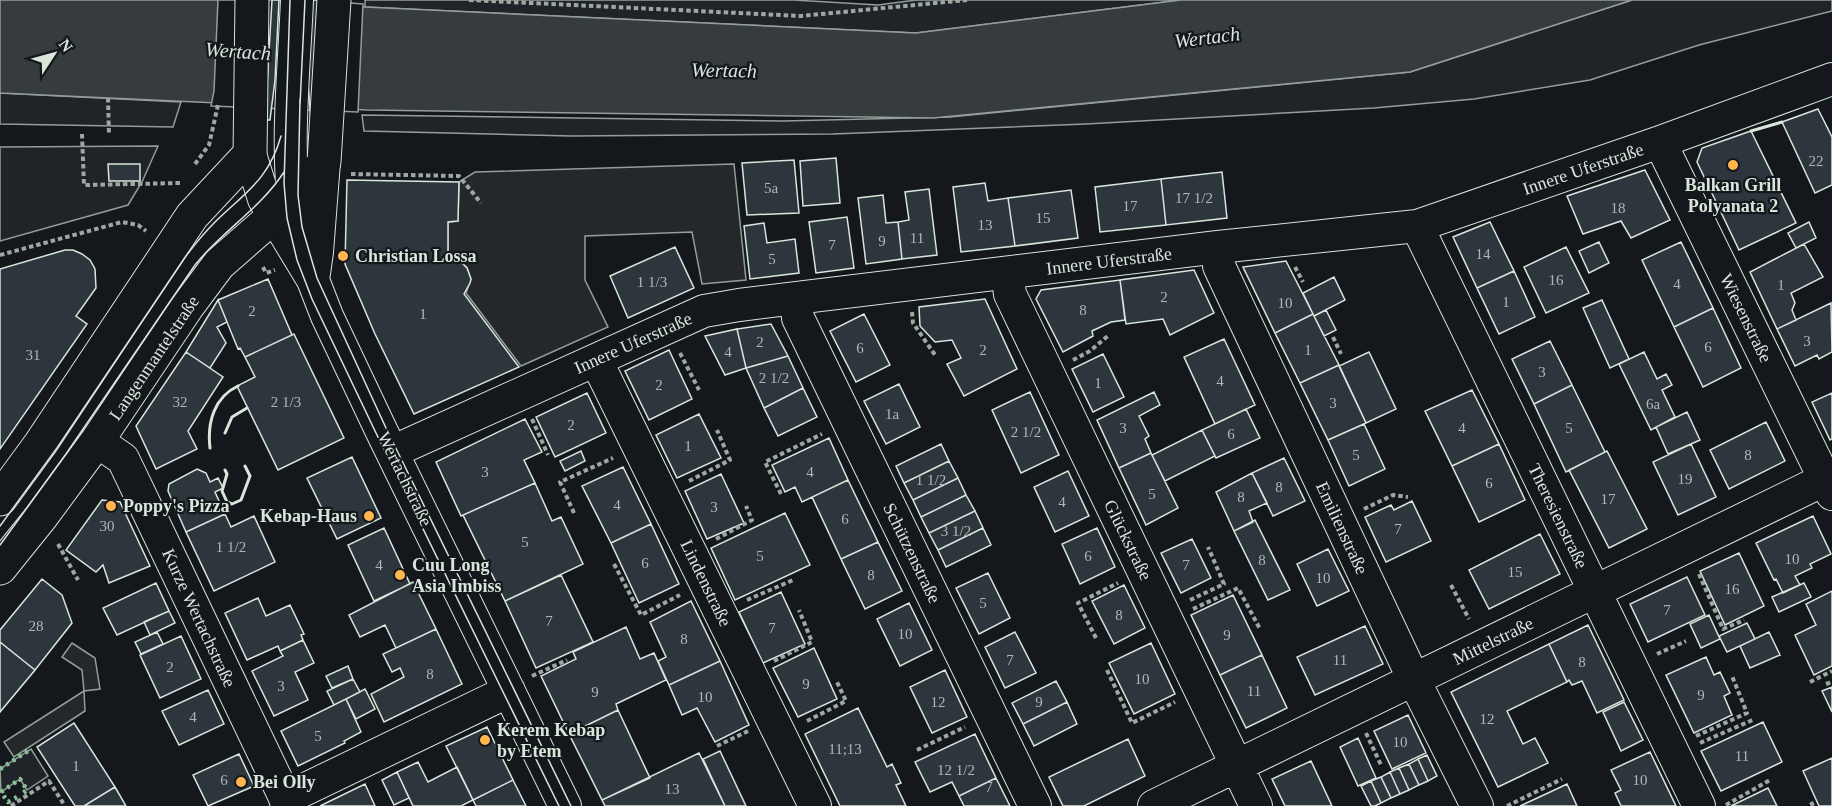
<svg xmlns="http://www.w3.org/2000/svg" width="1832" height="806" font-family="'Times New Roman',serif">
<style>
.green{fill:#202428;stroke:#939e99;stroke-width:1.5}
.parking{fill:#24282b;stroke:#939e99;stroke-width:1.5}
.water{fill:#363b3e;stroke:#939e99;stroke-width:1.5}
.pier{fill:#14181c;stroke:#939e99;stroke-width:1.5}
.building{fill:#2c363c;stroke:#d8e6dc;stroke-width:1.5}
.lines{fill:none;stroke-linecap:round;stroke-linejoin:round}
.minor-casing{stroke:#d8e6dc;stroke-width:34}
.major-casing{stroke:#d8e6dc;stroke-width:35}
.path{stroke:#9da8a2;stroke-width:4;stroke-dasharray:4.5 3;stroke-linecap:butt}
.minor{stroke:#14181c;stroke-width:32}
.major{stroke:#14181c;stroke-width:33}
.tram{stroke:#d8e6dc;stroke-width:1.5}
.hedge{stroke:#8ac095;stroke-width:4.5;stroke-dasharray:3 4.5;stroke-linecap:butt}
.wall{stroke:#d8e6dc;stroke-width:3}
.poi-dot{fill:#ffb74d;stroke:#14181c;stroke-width:2}
.labels{text-anchor:middle;dominant-baseline:central;stroke-width:4.5;stroke-linejoin:round;paint-order:stroke}
.number-label{font-size:15px;fill:#adbab4}
.street-label{font-size:18px;fill:#d8e6dc;stroke:#14181c}
.poi-label{font-size:18px;font-weight:bold;fill:#d8e6dc;stroke:#14181c;text-anchor:start}
.water-label{font-size:20px;font-style:italic;fill:#d8e6dc;stroke:#14181c}
</style>
<rect width="100%" height="100%" fill="#14181c"/>
<path class="green" d="M365 0H794L878 5 916 0H1181L916 33 365 7Z
M1632 0H1832V11L1699 45 1590 80 1474 99 1374 108 1086 124 833 134 571 136 364 131 362 115 783 121 950 117 1410 72Z
M0 93 181 102 173 127 0 124Z
M158 146 142 182 128 205 0 241V147Z
M31 749 48 776 27 790 20 779 1 792 0 769Z"/>
<path class="parking" d="M734 164 746 280 702 284 692 232 585 236V280L608 327 521 366 466 293 471 279 467 268 461 262 448 260V222L458 221 459 182 475 172Z
M72 643 95 658 100 689 84 691 85 711 14 757 4 742 84 691 82 670 62 657Z"/>
<path class="water" d="M0 0H269L365 7 916 33 1181 0H1632L1410 72 933 118 367 110 0 93Z"/>
<path class="pier" d="M218 0H311L363 4 358 112 211 106 214 91Z"/>
<path class="building" d="M272 0H279L275 80 270 120H265Z
M312 0H319L311 122 308 83Z
M1818 109 1832 137V185L1815 193 1782 122Z
M1751 131 1796 223 1739 250 1697 162 1702 148Z
M836 158 840 203 803 206 800 161Z
M794 160 799 213 747 215 742 163Z
M108 164H140V181H109Z
M1645 170 1670 220 1631 238 1621 221 1583 234 1567 196Z
M1222 172 1227 218 1166 225 1161 179Z
M1161 179 1166 225 1100 232 1095 187Z
M347 180 459 182 458 221 448 222V260L461 262 467 268 471 279 470 283 464 294 519 367 414 414 375 334 345 264Z
M985 183 988 201 1008 198 1015 246 961 252 953 187Z
M929 189 937 255 902 259 898 222 909 220 905 192Z
M1071 190 1078 238 1015 246 1008 198Z
M883 195 886 223 898 222 902 259 866 264 858 198Z
M847 217 854 268 816 273 809 222Z
M1490 222 1514 271 1477 288 1453 237Z
M1809 222 1816 238 1796 248 1788 233Z
M764 223 767 243 795 239 799 273 750 279 744 226Z
M1599 242 1609 263 1589 273 1579 251Z
M1681 242 1713 308 1674 327 1642 260Z
M1804 244 1823 277 1791 293 1795 303 1792 310 1796 320 1777 329 1750 272Z
M675 247 694 288 628 318 610 276Z
M1566 247 1589 293 1546 313 1524 267Z
M65 250H73L82 254 90 260 95 269 96 288 76 316 87 324 0 449V269Z
M1286 261 1313 314 1275 333 1243 267Z
M1194 270 1214 313 1170 335 1163 319 1126 324 1120 280Z
M1514 271 1535 317 1499 334 1477 288Z
M1334 277 1345 300 1314 316 1303 293Z
M268 279 292 335 245 357 240 348 238 349 218 300Z
M1120 280 1125 320 1111 322 1092 331 1093 336 1063 352 1036 299 1041 290Z
M985 299 1017 369 964 396 947 364 961 358 952 340 935 342 920 326 919 307Z
M218 300 227 322 217 327 226 343 210 368 186 352Z
M1602 300 1629 359 1610 368 1583 308Z
M1831 303 1832 352 1819 359 1817 355 1795 366 1777 329Z
M1713 308 1741 368 1703 387 1674 327Z
M1326 310 1336 330 1324 336 1314 316Z
M864 314 890 365 856 382 830 331Z
M1313 314 1339 365 1300 383 1275 333Z
M771 324 788 356 746 368 737 329Z
M737 329 746 368 725 375 705 336Z
M294 334 344 438 278 470 237 386 255 377 245 357Z
M1224 339 1255 405 1215 424 1184 357Z
M1550 341 1572 385 1534 404 1512 359Z
M669 350 692 399 649 420 625 371Z
M186 352 223 377 188 431 197 449 156 469 136 426Z
M1369 352 1396 409 1366 423 1339 366Z
M1644 352 1657 379 1666 374 1672 385 1662 390 1675 417 1651 430 1619 364Z
M1103 354 1124 397 1093 412 1072 369Z
M788 356 803 388 764 408 746 368Z
M1339 365 1366 423 1328 440 1300 383Z
M899 384 920 427 886 444 864 401Z
M1572 385 1605 452 1566 472 1534 404Z
M803 388 817 417 778 436 764 408Z
M1472 390 1499 444 1452 466 1425 411Z
M1030 392 1059 455 1021 473 992 410Z
M1154 392 1160 405 1139 416 1149 436 1145 439 1151 453 1119 468 1097 420Z
M587 393 606 433 555 457 536 417Z
M1832 393V439L1830 440 1812 402Z
M1246 409 1260 438 1216 458 1202 430Z
M1687 412 1700 440 1668 454 1656 427Z
M699 414 721 458 677 478 656 435Z
M525 419 542 452 524 460 535 483 461 516 436 462Z
M1766 422 1785 461 1729 489 1710 450Z
M1364 424 1385 469 1349 486 1328 440Z
M1202 430 1215 456 1165 481 1152 455Z
M829 438 848 480 802 502 795 487 785 492 772 465Z
M941 444 949 461 904 483 896 466Z
M1499 444 1525 500 1479 522 1452 466Z
M1691 444 1716 497 1678 515 1653 462Z
M581 451 585 461 565 471 560 461Z
M1607 451 1647 529 1609 548 1569 470Z
M1151 453 1178 508 1146 525 1119 468Z
M352 457 381 518 337 539 307 478Z
M1284 458 1305 501 1273 516 1252 473Z
M949 461 958 478 913 500 904 483Z
M623 467 651 524 611 543 582 486Z
M197 469 206 473 210 482 218 478 223 488 215 492 225 514 186 532 168 491 169 484Z
M1068 471 1089 516 1055 532 1034 487Z
M1252 473 1267 503 1249 511 1253 522 1234 531 1216 492Z
M721 474 744 523 707 539 685 491Z
M958 478 966 495 921 517 913 500Z
M848 480 878 542 841 559 812 497Z
M535 483 552 521 561 517 583 564 505 601 463 515Z
M966 495 975 511 929 533 921 517Z
M102 500 120 502 150 566 109 583 103 565 96 572 66 550Z
M1412 501 1431 541 1386 562 1365 517 1391 505 1394 510Z
M975 511 983 528 938 550 929 533Z
M785 513 810 565 735 600 711 548Z
M225 514 231 527 254 516 275 562 214 591 186 532Z
M1813 516 1831 554 1810 564 1812 568 1795 576 1800 585 1783 593 1776 579 1774 580 1756 543Z
M1255 520 1290 590 1268 600 1234 531Z
M651 524 679 584 639 603 611 543Z
M384 528 410 584 374 601 348 545Z
M983 528 991 545 946 567 938 550Z
M1097 528 1115 567 1080 584 1062 544Z
M1540 534 1560 574 1489 609 1469 570Z
M1192 539 1211 578 1181 593 1161 553Z
M878 542 902 591 865 609 841 559Z
M1328 549 1349 591 1317 606 1297 564Z
M1739 553 1764 606 1725 625 1700 571Z
M988 573 1010 618 979 634 956 588Z
M561 575 593 642 536 668 505 601Z
M1687 577 1705 615 1648 642 1630 604Z
M42 579 62 595 72 623 35 670 0 642V630Z
M413 582 436 629 396 648 385 625 360 637 349 615Z
M156 583 169 611 117 635 103 608Z
M1804 583 1811 597 1779 612 1772 597Z
M1124 585 1145 628 1114 644 1092 601Z
M1832 591V666L1814 675 1795 635 1816 625 1806 604Z
M781 592 805 644 763 663 739 612Z
M1233 595 1262 655 1220 675 1191 615Z
M258 598 266 616 290 605 304 634 301 635 303 640 280 651 278 646 247 660 225 613Z
M691 601 720 661 669 685 658 661 666 657 650 622Z
M909 603 932 650 900 666 877 619Z
M169 611 175 623 150 635 144 622Z
M1709 615 1720 639 1701 648 1690 624Z
M1747 623 1755 639 1727 652 1719 636Z
M1588 625 1624 700 1597 713 1582 681 1572 685 1569 680 1567 682 1549 644Z
M1365 626 1383 664 1315 695 1297 657Z
M626 627 640 659 654 653 666 680 616 704 618 710 569 734 541 676 576 659 573 652Z
M436 629 462 684 384 722 371 694 404 677 400 668 392 672 383 654Z
M157 632 163 644 141 654 135 642Z
M1015 632 1036 673 1005 688 985 647Z
M1769 632 1780 655 1750 668 1740 646Z
M181 636 201 679 160 698 140 655Z
M303 640 314 663 295 672 308 700 274 716 252 671 283 656 280 651Z
M0 642 35 670 0 712Z
M1151 643 1175 694 1134 714 1109 663Z
M1549 644 1567 682 1507 711 1523 744 1535 738 1548 763 1498 787 1451 692Z
M814 648 837 699 798 717 773 668Z
M1262 655 1287 708 1246 728 1220 675Z
M1706 657 1714 675 1720 672 1730 693 1724 696 1732 715 1694 733 1666 675Z
M720 661 749 725 715 742 697 708 682 715 669 685Z
M348 666 353 679 332 688 326 676Z
M945 670 967 717 932 733 910 687Z
M353 679 360 692 334 705 327 691Z
M1056 681 1067 702 1023 724 1012 703Z
M1832 687V712L1822 691Z
M365 689 375 709 356 719 346 699Z
M208 690 224 724 179 745 162 711Z
M346 699 361 732 344 741 345 743 298 766 281 731Z
M1067 702 1077 724 1034 746 1023 724Z
M1624 702 1643 740 1621 751 1603 712Z
M858 708 887 767 892 764 901 783 896 785 906 806H840L805 734Z
M618 710 650 778 602 800 569 734Z
M1408 715 1426 753 1392 769 1374 731Z
M1763 722 1782 762 1721 791 1701 751Z
M74 723 115 787 84 806H75L37 747Z
M487 727 513 780 473 800 446 746Z
M975 734 996 778 959 796 952 782 930 792 915 762Z
M1358 738 1376 778 1358 786 1340 747Z
M1128 739 1145 776 1084 806H1063L1049 777Z
M720 751 746 806H725L703 759Z
M1650 752 1676 806H1621L1615 793 1621 790 1611 770Z
M699 753 725 806H605L602 800Z
M239 754 254 786 208 806 193 775Z
M1427 755 1437 776 1428 781 1418 759Z
M1832 758V806H1819L1803 771Z
M1418 759 1428 781 1419 785 1409 764Z
M1311 761 1332 806H1285L1272 779Z
M418 762 428 782 457 767 473 800 461 806H413L397 772Z
M1409 764 1419 785 1409 790 1399 768Z
M1399 768 1409 790 1400 794 1390 772Z
M397 772 409 798 394 805 382 780Z
M1390 772 1400 794 1391 798 1381 777Z
M1381 777 1391 798 1381 803 1371 781Z
M996 778 1010 806H964L959 796Z
M513 780 526 806H476L473 800Z
M1371 781 1381 803 1375 806H1371L1361 786Z
M365 784 375 806H320Z
M1567 784 1577 806H1520L1548 793Z
M115 787 126 806H84Z
M1768 788 1777 806H1731Z"/>
<g class="lines">
<defs>
<path id="minor" d="M1660 142 1832 494
M250 154 264 199 313 280 327 316 381 430 565 806
M296 221C285 150 294 72 297 0
M1417 226 1699 806
M1218 247 1219 266 1414 680 1477 806
M1007 273 1010 294 1256 806
M313 280 317 252 324 162
M796 298 798 318 1035 806
M596 360 815 806
M97 441 123 459 289 806
M392 452 704 311 739 305 1218 247 1417 226 1660 142 1832 79
M285 799 509 691
M1154 806 1832 476"/>
<path id="major" d="M0 499 41 443 192 216 250 154 252 0
M0 568 41 517 97 441 187 307 219 264 298 195 311 181 324 162 334 0"/>
</defs>
<use href="#minor" class="minor-casing"/>
<use href="#major" class="major-casing"/>
<path class="path" d="M469 0 801 16 967 0
M108 98 109 135
M82 134 84 185 180 183
M195 164 209 145 218 105
M351 174 459 176 481 203
M0 255 122 222 138 225 146 231
M263 267 266 273 275 270
M1295 267 1303 282
M912 312 913 323 935 355
M1333 337 1341 354
M680 353 699 390
M1073 360 1090 351 1109 335
M532 419 548 455
M689 481 730 460 717 430
M781 494 765 462 822 434
M1364 509 1393 495 1408 497
M574 513 560 482 613 458
M716 539 752 520 746 506
M58 544 78 580
M614 564 641 615 680 595
M1699 574 1723 629 1744 620
M1451 585 1469 619
M747 600 793 580
M1190 600 1224 584 1208 547
M1193 609 1238 588 1260 629
M1096 638 1078 603 1118 583
M1657 654 1686 641
M774 661 812 642 799 610
M1107 670 1132 723 1175 702
M532 676 567 660
M1810 682 1832 671
M1826 684 1832 682
M807 721 846 701 837 682
M1366 733 1381 765
M1696 736 1747 713 1732 676
M1700 743 1755 719
M717 746 748 731
M917 750 965 727
M1811 802 1813 806
M1726 805 1770 780
M11 806 49 781 65 806
M1507 806 1562 779"/>
<use href="#minor" class="minor"/>
<use href="#major" class="major"/>
<path class="tram" d="M290 0 284 183 287 218 297 260 312 299 376 433 559 806
M300 99 298 195 302 227 317 278 386 428 571 806
M300 105 305 0
M0 526 57 448 186 256C195 244 205 232 216 221 246 192 269 179 281 136
M0 545 66 454 195 265C222 231 260 209 284 172"/>
<path class="hedge" d="M0 769 31 749
M17 797 8 802 1 792 20 779 27 790 23 793"/>
<path class="wall" d="M1751 131 1782 122
M225 433 232 417 247 408
M210 448C207 423 214 397 238 386
M225 470 227 474 222 491 227 502 232 504 241 500 250 476 245 466"/>
</g>
<g class="poi-dot">
<circle cx="1733" cy="165" r="6"/>
<circle cx="343" cy="256" r="6"/>
<circle cx="111" cy="506" r="6"/>
<circle cx="369" cy="516" r="6"/>
<circle cx="400" cy="575" r="6"/>
<circle cx="485" cy="740" r="6"/>
<circle cx="241" cy="782" r="6"/>
</g>
<g class="labels">
<g class="number-label">
<text x="1816" y="161">22</text>
<text x="771" y="188">5a</text>
<text x="1194" y="198">17 1/2</text>
<text x="1130" y="206">17</text>
<text x="1618" y="208">18</text>
<text x="1043" y="218">15</text>
<text x="985" y="225">13</text>
<text x="917" y="238">11</text>
<text x="882" y="241">9</text>
<text x="832" y="245">7</text>
<text x="1483" y="254">14</text>
<text x="772" y="259">5</text>
<text x="1556" y="280">16</text>
<text x="652" y="282">1 1/3</text>
<text x="1677" y="284">4</text>
<text x="1781" y="285">1</text>
<text x="1164" y="297">2</text>
<text x="1506" y="302">1</text>
<text x="1285" y="303">10</text>
<text x="1083" y="310">8</text>
<text x="252" y="311">2</text>
<text x="423" y="314">1</text>
<text x="1807" y="341">3</text>
<text x="760" y="342">2</text>
<text x="1708" y="347">6</text>
<text x="860" y="348">6</text>
<text x="983" y="350">2</text>
<text x="1308" y="350">1</text>
<text x="728" y="352">4</text>
<text x="33" y="355">31</text>
<text x="1542" y="372">3</text>
<text x="774" y="378">2 1/2</text>
<text x="1220" y="381">4</text>
<text x="1098" y="383">1</text>
<text x="659" y="385">2</text>
<text x="180" y="402">32</text>
<text x="286" y="402">2 1/3</text>
<text x="1333" y="403">3</text>
<text x="1653" y="404">6a</text>
<text x="892" y="414">1a</text>
<text x="571" y="425">2</text>
<text x="1123" y="428">3</text>
<text x="1462" y="428">4</text>
<text x="1569" y="428">5</text>
<text x="1026" y="432">2 1/2</text>
<text x="1231" y="434">6</text>
<text x="688" y="446">1</text>
<text x="1356" y="455">5</text>
<text x="1748" y="455">8</text>
<text x="485" y="472">3</text>
<text x="810" y="472">4</text>
<text x="1685" y="479">19</text>
<text x="931" y="480">1 1/2</text>
<text x="1489" y="483">6</text>
<text x="1279" y="487">8</text>
<text x="1152" y="494">5</text>
<text x="1241" y="497">8</text>
<text x="1608" y="499">17</text>
<text x="1062" y="502">4</text>
<text x="617" y="505">4</text>
<text x="714" y="507">3</text>
<text x="845" y="519">6</text>
<text x="107" y="526">30</text>
<text x="1398" y="529">7</text>
<text x="956" y="531">3 1/2</text>
<text x="525" y="542">5</text>
<text x="231" y="547">1 1/2</text>
<text x="760" y="556">5</text>
<text x="1088" y="556">6</text>
<text x="1792" y="559">10</text>
<text x="1262" y="560">8</text>
<text x="645" y="563">6</text>
<text x="379" y="565">4</text>
<text x="1186" y="565">7</text>
<text x="1515" y="572">15</text>
<text x="871" y="575">8</text>
<text x="1323" y="578">10</text>
<text x="1732" y="589">16</text>
<text x="983" y="603">5</text>
<text x="1667" y="610">7</text>
<text x="1119" y="615">8</text>
<text x="549" y="621">7</text>
<text x="36" y="626">28</text>
<text x="772" y="628">7</text>
<text x="905" y="634">10</text>
<text x="1227" y="635">9</text>
<text x="684" y="639">8</text>
<text x="1010" y="660">7</text>
<text x="1340" y="660">11</text>
<text x="1582" y="662">8</text>
<text x="170" y="667">2</text>
<text x="430" y="674">8</text>
<text x="1142" y="679">10</text>
<text x="806" y="684">9</text>
<text x="281" y="686">3</text>
<text x="1254" y="691">11</text>
<text x="595" y="692">9</text>
<text x="1701" y="695">9</text>
<text x="705" y="697">10</text>
<text x="938" y="702">12</text>
<text x="1039" y="702">9</text>
<text x="193" y="717">4</text>
<text x="1487" y="719">12</text>
<text x="318" y="736">5</text>
<text x="1400" y="742">10</text>
<text x="845" y="749">11;13</text>
<text x="1742" y="756">11</text>
<text x="76" y="766">1</text>
<text x="956" y="770">12 1/2</text>
<text x="224" y="780">6</text>
<text x="1640" y="780">10</text>
<text x="989" y="787">7</text>
<text x="672" y="789">13</text>
</g>
<g class="street-label">
<text transform="translate(1583 169) rotate(-19)">Innere Uferstraße</text>
<text transform="translate(1109 261) rotate(-7)">Innere Uferstraße</text>
<text transform="translate(1746 318) rotate(64)">Wiesenstraße</text>
<text transform="translate(633 343) rotate(-24)">Innere Uferstraße</text>
<text transform="translate(154 358) rotate(-56)">Langenmantelstraße</text>
<text transform="translate(405 479) rotate(64)">Wertachstraße</text>
<text transform="translate(1558 516) rotate(64)">Theresienstraße</text>
<text transform="translate(1342 528) rotate(65)">Emilienstraße</text>
<text transform="translate(1128 540) rotate(64)">Glückstraße</text>
<text transform="translate(912 553) rotate(64)">Schützenstraße</text>
<text transform="translate(706 583) rotate(64)">Lindenstraße</text>
<text transform="translate(199 618) rotate(65)">Kurze Wertachstraße</text>
<text transform="translate(1493 641) rotate(-26)">Mittelstraße</text>
</g>
<g class="poi-label">
<text x="1733" y="185" text-anchor="middle">Balkan Grill<tspan x="1733" dy="21">Polyanata 2</tspan></text>
<text x="355" y="256">Christian Lossa</text>
<text x="123" y="506">Poppy's Pizza</text>
<text x="357" y="516" text-anchor="end">Kebap-Haus</text>
<text x="412" y="565">Cuu Long<tspan x="412" dy="21">Asia Imbiss</tspan></text>
<text x="497" y="730">Kerem Kebap<tspan x="497" dy="21">by Etem</tspan></text>
<text x="253" y="782">Bei Olly</text>
</g>
<g class="water-label">
<text transform="translate(1207 37) rotate(-7)">Wertach</text>
<text transform="translate(238 51) rotate(4)">Wertach</text>
<text transform="translate(724 70) rotate(1)">Wertach</text>
</g>
</g>
<g transform="translate(54 54) rotate(54)" stroke="#14181c" stroke-width="4.5" paint-order="stroke">
<path d="M0-4.5L10 22L0 15L-10 22Z" fill="#d8e6dc"/>
<text y="-9" font-size="16" font-weight="bold" text-anchor="middle" fill="#d8e6dc">N</text>
</g>
</svg>
